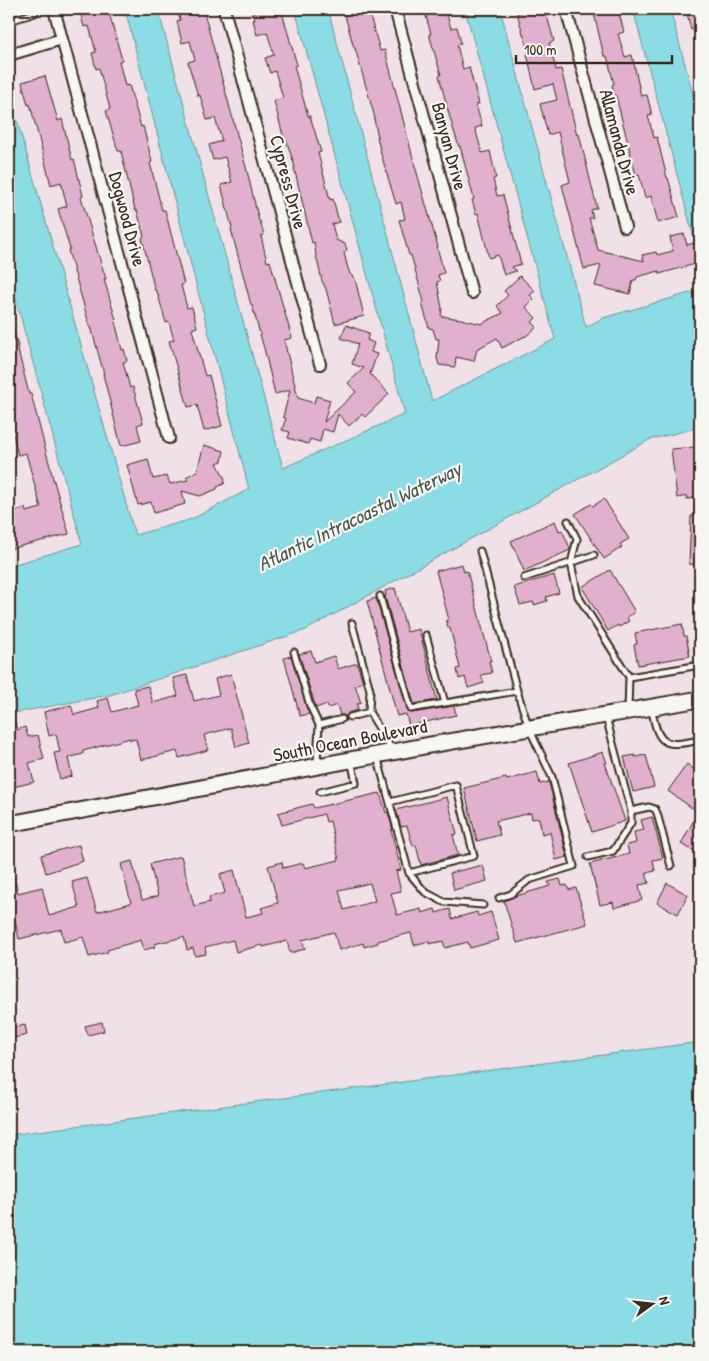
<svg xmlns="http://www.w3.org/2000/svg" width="709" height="1361" font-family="'Patrick Hand',sans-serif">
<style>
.water{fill:#8bdce4;stroke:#6b9595}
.building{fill:#e2b0cf;stroke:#3b2a1e;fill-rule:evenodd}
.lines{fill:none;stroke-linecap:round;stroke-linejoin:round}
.lane-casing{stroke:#3b2a1e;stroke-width:9}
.street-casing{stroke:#3b2a1e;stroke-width:14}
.secondary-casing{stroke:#3b2a1e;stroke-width:19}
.lane{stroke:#f6f6f2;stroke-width:5}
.street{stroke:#f6f6f2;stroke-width:10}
.secondary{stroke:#f6f6f2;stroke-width:15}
.labels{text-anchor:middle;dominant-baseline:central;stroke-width:4.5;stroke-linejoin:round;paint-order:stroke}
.street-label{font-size:19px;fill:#3b2a1e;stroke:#f6f6f2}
.water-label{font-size:20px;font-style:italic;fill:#4f5650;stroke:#f6f6f2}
</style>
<rect width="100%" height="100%" fill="#f0e1e8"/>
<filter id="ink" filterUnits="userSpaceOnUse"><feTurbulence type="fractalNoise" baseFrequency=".02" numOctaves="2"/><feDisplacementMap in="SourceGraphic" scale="10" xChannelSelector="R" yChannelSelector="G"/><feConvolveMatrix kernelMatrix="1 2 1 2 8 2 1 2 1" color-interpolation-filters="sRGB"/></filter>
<g filter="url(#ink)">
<path class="water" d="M125 9H158L283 468 405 414 295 9H328L432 401 555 339 465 9H500L586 327 603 318 700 290V427L649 440 306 630 110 695 9 714V566L82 544 9 274V123L17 120 135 535 192 519 249 489Z
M633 9H670L700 120V261Z
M700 1042V1352H9V1135Z"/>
<path class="building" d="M91 9H108L122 60 119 61 125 86 129 85 141 127 143 126 152 162 150 163 162 210H165L184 284 181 285 187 308 192 307 197 327 192 329 205 376 209 375 222 426 204 431 197 405 188 407 169 341 174 340 169 322 166 323 157 291H155L142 238 144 237 137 210H135L121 151H118L106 111 110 109 99 68 96 69 92 53 96 52 89 26 84 27 80 12Z
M177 9H203L247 171 259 221H260L264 235 261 236 267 262 270 261 292 338 284 340 298 398 314 403 316 396 330 400 324 422 356 392 348 383 364 368 352 364 358 344 341 338 346 325 369 333 367 340 374 343 371 352 377 354 370 374 389 394 365 417 362 414 349 426 338 414 333 432 323 429 320 442 310 439 308 444 288 438 290 432 282 430 286 418 283 417 290 390 275 394 265 352 252 305H251L231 229 232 228 221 185 232 182 225 157 213 160 209 145 222 141 215 118 207 120 200 95 198 96 188 62 195 60 190 41 182 43 177 21 180 20Z
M252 9H281L297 65 294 66 308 116H310L321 152 318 153 330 200 333 199 339 222 332 224 336 240 345 244 347 250 344 253 347 265 350 274 355 279 364 316 335 324 326 289 322 281 316 255 314 242 312 243 294 167H295L286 139H284L274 101 283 98 275 71 270 73 265 58 274 55 267 32 257 35 253 20H255Z
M359 9H368L380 51 385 50 415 166 438 247H437L444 273 438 275 440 281 437 282 442 308 441 316 461 319 481 324 503 313 497 306 508 295 504 291 520 276 535 291 530 295 534 299 526 307 536 318 532 322 537 327 525 337V336L502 348 497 338 477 349 474 361 456 357 455 367 439 365 437 358 439 339H436L433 329 429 328 422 303 424 302 411 255H409L399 220 405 219 401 202 396 204 381 154 377 137H378L374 119 375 118 355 48H354L344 12Z
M424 9H445L451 28 457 27 461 43 457 45 463 69 469 67 479 104 476 105 482 126 475 128 482 153 490 151 496 178 493 179 497 196 503 195 521 264 512 267 516 271 504 275 498 255 489 258 478 213 476 214 472 200 474 199 460 146 459 147 450 118 439 76 441 75 429 34H431Z
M530 9H545L554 41 549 43 556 70 561 69 577 135 579 134 597 208 591 210 593 218H589L598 250 644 261 642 255 656 252 657 255 673 251 670 237 684 234 687 245 694 243 699 263 659 274V271L637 277 636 280H633L630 294 595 286 601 265 584 269 562 185 570 182 558 132 548 135 540 104 557 100 553 84 535 89 527 54H529L517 13Z
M593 9H618L624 32 618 34 625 57 632 55 641 96 647 95 652 115 648 116 654 138 657 137 667 178H668L679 217 658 223 651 196 645 198 639 174 636 175 616 96H615L612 85 614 84 607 56H604Z
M700 10V27L691 30 687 13Z
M45 76 58 121 62 119 72 160 74 159 83 196 81 197 100 260 106 279H104L116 320 115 321 122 350 124 349 127 361 123 362 130 388 133 387 143 423 137 425 141 441 121 446 103 374H104L91 327H90L68 250 70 249 58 209 67 206 61 182 51 185 30 104 28 105 22 82Z
M9 321H11L18 346H17L29 394H31L54 482V481L69 534 9 549V513L25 508 26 512 41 508 26 453 18 455 9 418Z
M204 445 224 451 222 461 217 463 225 479 224 484 217 487V489L200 496 182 491 185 504 154 513 151 502 138 505 127 465 148 459 153 479 167 476 170 484 188 480 186 477 197 471Z
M695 447V448L700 447V498L687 499V496L677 498 671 449Z
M604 499 629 539 620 544 622 547 604 559 575 514 591 504 593 506Z
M691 516H700V565L689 564Z
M555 521 559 531 562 530 570 548V550L524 571 511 541Z
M462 564 464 572 467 571 491 661H489L492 673 481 675 484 683 468 688 465 677 459 679 457 669 460 668 450 628H448L446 620H449L436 571Z
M610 570 635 612 627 617 629 621 619 627 618 625 608 631 582 587Z
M554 575 559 593 546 597 547 601 534 605 533 602 520 605 514 587Z
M395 588 407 632 419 629 437 700 414 704 385 596H386L385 591Z
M376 598 408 712 412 713 454 706 456 715 409 726 406 714 397 716 367 601Z
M682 624 684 636H686L690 656 638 665 634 645 637 644 635 633Z
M311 651 315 662 334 656 338 669 357 663 363 682 355 685 361 703 357 704 358 710 348 713 346 717 344 715H340L337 705 328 708 327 704 316 708 299 654Z
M291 656 309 714 300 716 284 658Z
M231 674 249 743 236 747 231 728 204 735 208 750 179 758 177 751 141 760 136 739 130 740V738L83 751V754L68 758 72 776 60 779 54 753 60 752 56 734 49 736 44 712 71 705 74 715 99 708 97 701 108 698 112 712 138 705 134 689 148 686 153 703 178 696 173 678 187 675 194 701 219 695 215 679Z
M9 708H11L17 730 25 727 28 737 38 735 44 759 29 763 34 782 9 788Z
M603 752 607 763H605L625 821 592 832 569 763Z
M635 755V757L646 755 654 787 633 792 624 757Z
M687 764 700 774V796L692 808 668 791Z
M537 772 540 784 549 782 567 857 556 860 550 832 542 834 539 818 532 819 531 813 496 821 500 835 477 841 464 788 506 778 507 780Z
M380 793 386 813 388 812 393 830H391L401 870 396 871 401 891 391 893 397 915 421 909 422 913 435 909 436 913 450 909 452 919 477 912 478 916 491 912 499 940 470 948 468 942 445 948 443 941 429 944V941L414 945 411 933 378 941V943L364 947 363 943 339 950 334 932 302 940 305 949 290 953 287 941 263 947 262 945 236 952 233 940 205 947 206 954 195 956 193 948 187 950 184 937 154 944 155 947 144 950 141 940 107 950 108 952 89 957 83 937 64 942 61 929 19 939 9 894V869H12L18 893 42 887 49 916 79 907 72 882 87 878 97 912 131 903 121 864 132 861 142 900 158 896 150 864 181 856 194 906 210 902 209 897 225 893 220 874 234 870 246 917 263 913 261 908 278 903 268 866 282 862 283 868 303 863 305 868 339 860 330 821 326 822 324 814 282 825 278 813 312 804 314 808ZM370 883 375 901 344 910 339 890Z
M447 797 457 834 453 835 458 855 421 865 416 845 413 846 407 826 401 827 396 810Z
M700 809V854L681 844Z
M652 817 663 858 653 860 655 871 646 873 649 883 639 885 642 900 614 908 613 902 600 905 590 864 629 854 627 845 636 843 634 832 644 830 641 820Z
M79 845 83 861 46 873 41 855Z
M483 865 487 881 454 890 450 873Z
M560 879 562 886 567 885 569 890 576 888 587 924 517 943 504 901 516 896 550 886 548 882Z
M667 883 688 895 678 914 657 903Z
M102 1022 104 1031 88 1035 85 1026Z
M25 1025 27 1035 9 1039V1029Z"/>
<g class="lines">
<defs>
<path id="lane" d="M9 21 35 13
M568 521 577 539 571 563 578 596 629 677 628 710
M480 551 517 691 529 728 552 777 574 866 529 880 511 894 499 898
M524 578 594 555
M380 596 411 709 445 703
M352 623 370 690 369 712
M426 635 445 703 517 691
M294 652 310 706 319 725
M629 677 700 665
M652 710C658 747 666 747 700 740
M350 717 369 712 393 751
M377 756 409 873 425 892 444 902 483 905
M317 763 319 725 342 719
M320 792 356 783 351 760
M390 802 456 785 474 856 409 873
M631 811 649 807 655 809 657 813 671 866
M588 857 613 851 631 823V811L606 717"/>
<path id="street" d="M54 9 169 438
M224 9 320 364
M395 9 472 293
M566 9 625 227
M9 55 62 39"/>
<path id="secondary" d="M9 824 430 745 700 699"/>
</defs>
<use href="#lane" class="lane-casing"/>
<use href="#street" class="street-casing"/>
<use href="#secondary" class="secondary-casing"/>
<use href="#lane" class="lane"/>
<use href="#street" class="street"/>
<use href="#secondary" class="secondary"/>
</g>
</g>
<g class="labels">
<g class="street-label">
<text transform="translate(620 142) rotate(75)">Allamanda Drive</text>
<text transform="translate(450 146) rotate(75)">Banyan Drive</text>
<text transform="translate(289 182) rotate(75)">Cypress Drive</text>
<text transform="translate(128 219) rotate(75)">Dogwood Drive</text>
<text transform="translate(350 740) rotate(-11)">South Ocean Boulevard</text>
</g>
<g class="water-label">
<text transform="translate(359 516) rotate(-26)">Atlantic Intracoastal Waterway</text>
</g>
</g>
<rect width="709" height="1361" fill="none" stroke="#f6f6f2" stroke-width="30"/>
<rect x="15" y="15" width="679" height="1331" fill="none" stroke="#3b2a1e" stroke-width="2" filter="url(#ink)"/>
<g transform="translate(652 1304) rotate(75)" stroke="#f6f6f2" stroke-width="4" paint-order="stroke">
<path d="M0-4L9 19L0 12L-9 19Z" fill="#3b2a1e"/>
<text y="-8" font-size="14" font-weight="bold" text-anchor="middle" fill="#3b2a1e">N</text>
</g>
<path d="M516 55v8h156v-8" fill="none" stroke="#3b2a1e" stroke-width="2.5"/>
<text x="524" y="55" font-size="15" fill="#3b2a1e" stroke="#f6f6f2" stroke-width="4" paint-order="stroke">100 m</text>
</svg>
